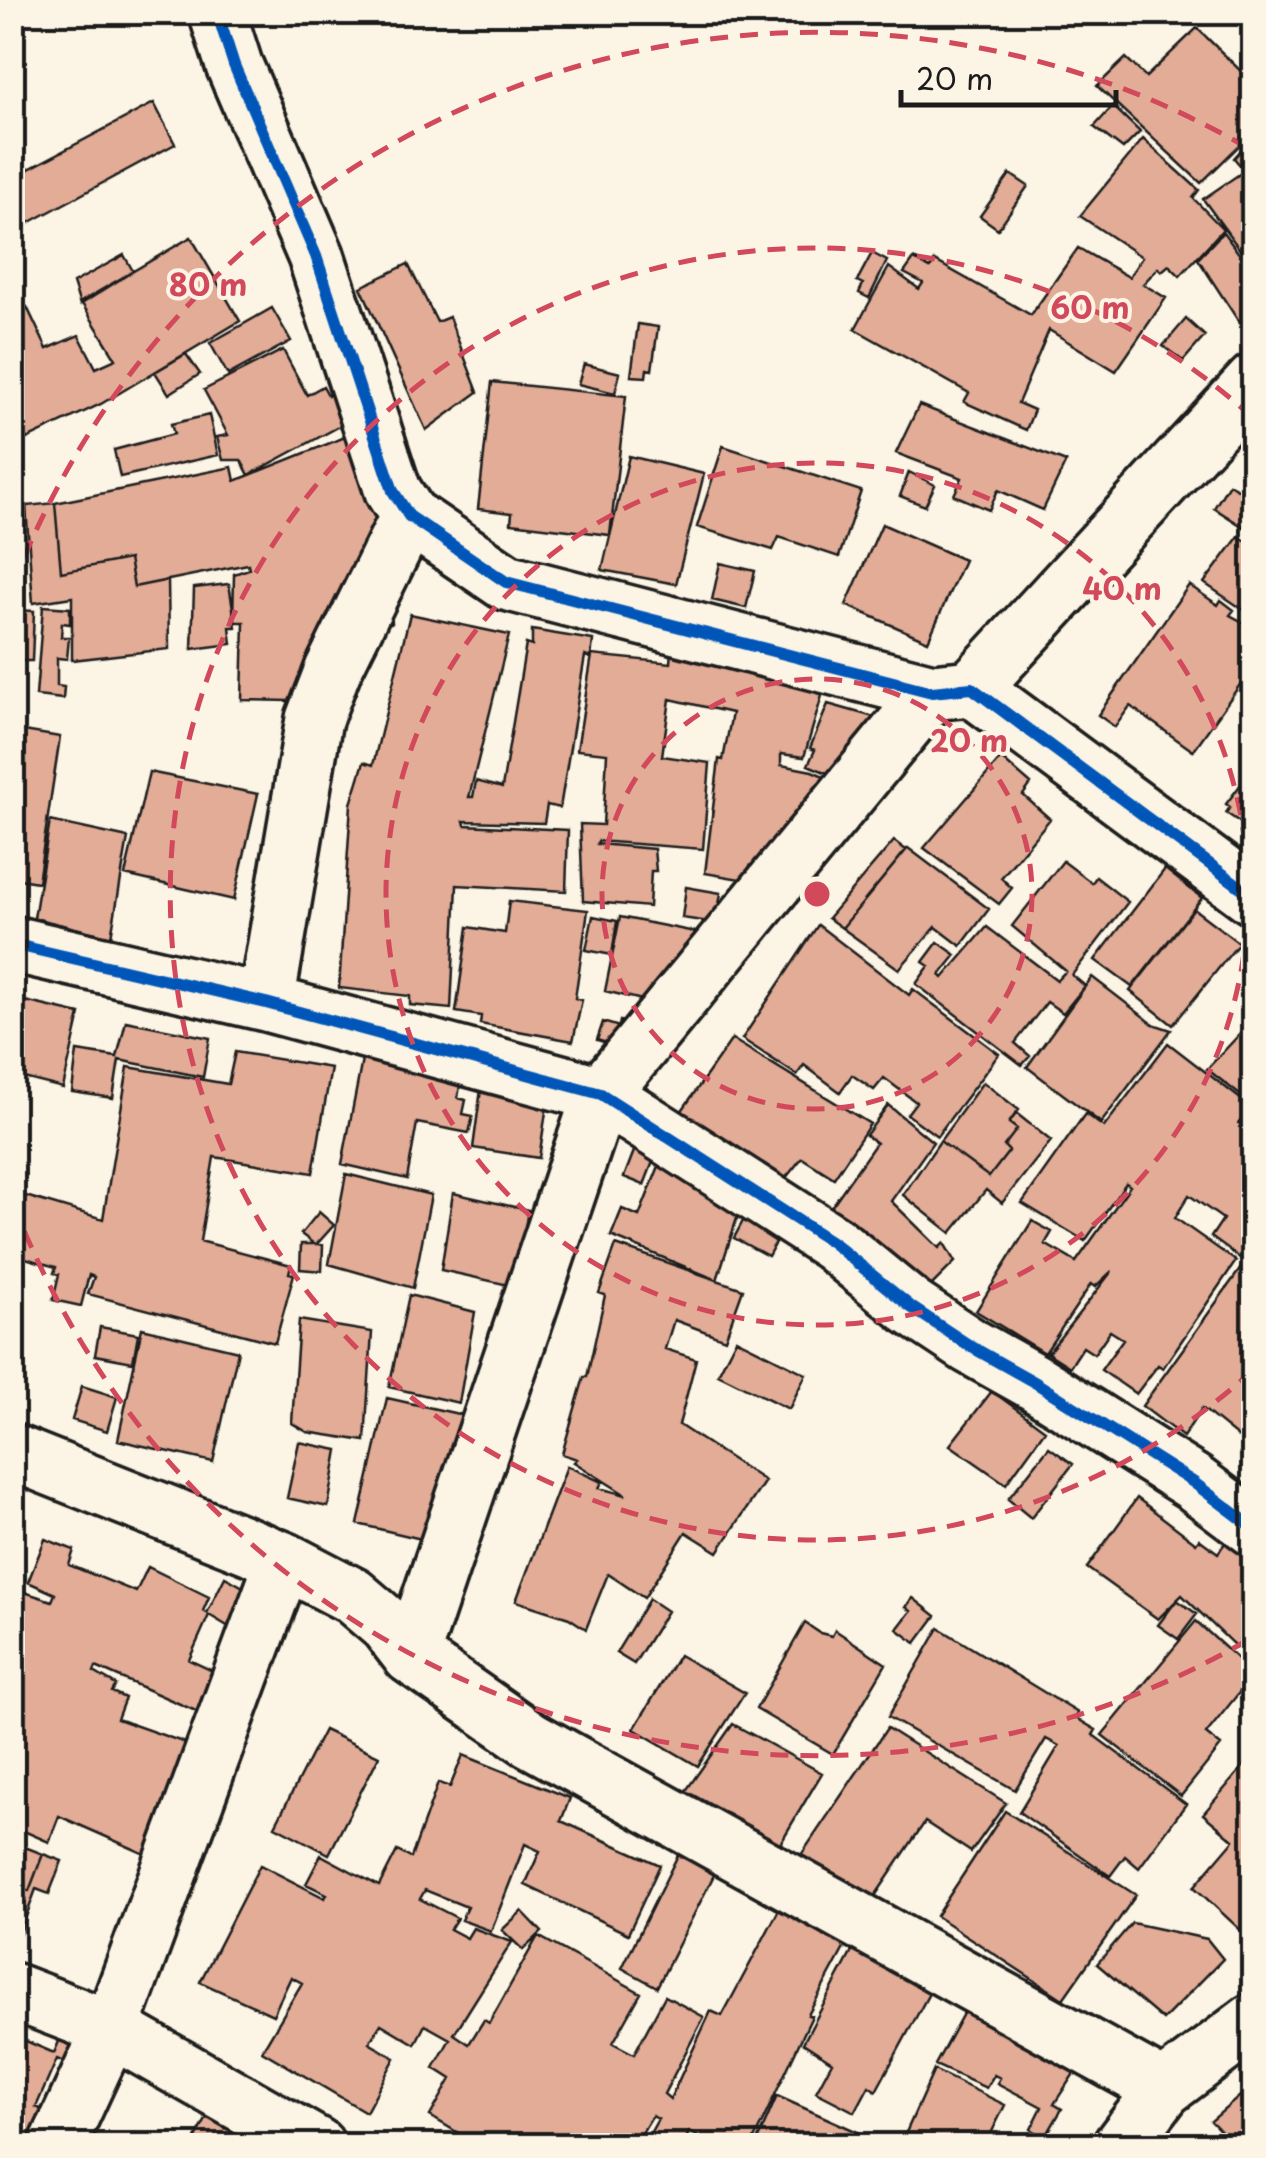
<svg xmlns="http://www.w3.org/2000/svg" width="1266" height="2158" font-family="'Playpen Sans',sans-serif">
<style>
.building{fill:#e2ac97;stroke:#1c1c1c;stroke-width:2.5}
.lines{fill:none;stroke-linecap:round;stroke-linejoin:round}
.minor-casing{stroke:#1c1c1c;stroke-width:62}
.minor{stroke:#fcf5e5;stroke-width:55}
.cycleway-casing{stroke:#fcf5e5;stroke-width:19}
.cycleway{stroke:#0057b8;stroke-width:12}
.ring{fill:none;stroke:#d1495b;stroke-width:5;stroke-dasharray:18 12}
.centre{fill:#d1495b;stroke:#fcf5e5;stroke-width:5}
.ring-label{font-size:30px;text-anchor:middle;font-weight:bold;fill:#d1495b;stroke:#fcf5e5;stroke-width:8;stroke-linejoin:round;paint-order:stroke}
</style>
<rect width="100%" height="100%" fill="#fcf5e5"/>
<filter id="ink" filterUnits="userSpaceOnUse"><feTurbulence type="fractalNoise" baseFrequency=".01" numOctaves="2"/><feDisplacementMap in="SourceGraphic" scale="20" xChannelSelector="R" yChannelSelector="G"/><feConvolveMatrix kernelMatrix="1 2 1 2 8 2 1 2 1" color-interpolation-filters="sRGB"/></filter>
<g filter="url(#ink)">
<path class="building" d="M1197 28 1254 84V131L1201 183 1097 86 1126 58 1146 77Z
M154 103 175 144 12 232V178Z
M1113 106 1140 132 1123 149 1094 127Z
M1254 136V164L1245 171 1234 158Z
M1143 139 1199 190 1193 198 1223 229 1180 276 1169 265 1162 271 1158 268 1143 284 1166 298 1116 371 1049 330 1018 403 1034 410 1026 430 964 402 969 393 855 329 889 267 919 289 923 283 904 273 914 259 930 268 935 261 1031 315 1078 248 1129 277 1142 257 1080 216Z
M1254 164V269L1203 199Z
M1010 174 1028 186 998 229 980 216Z
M1223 232 1254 274V313L1239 322 1198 259Z
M191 237 240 321 101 404 27 439 19 425 12 428V314L27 307 47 349 79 335 96 368 116 359 81 302Z
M872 253 887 261 869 298 859 293 863 284 857 281Z
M124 255 133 271 80 305 73 283Z
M408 264 437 322 449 317 478 392 426 430 361 287Z
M272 308 291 341 228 375 210 343Z
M1186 319 1205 336 1183 361 1163 346Z
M638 324 658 327 652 370 647 369 646 377 631 376Z
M283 350 307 395 323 386 328 395 336 390 351 420 249 475 241 460H223L217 437 228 435 204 390Z
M186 354 200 374 169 394 155 372Z
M584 364 620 373 615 393 578 384Z
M492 382 626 396 610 535 511 523 512 513 478 509Z
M919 405 1066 462 1043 510 998 490 989 510 954 495 962 478 896 453Z
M209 415 218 455 120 477 114 450 174 434 171 424Z
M355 433 387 542 392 623 341 622 337 702 242 700 244 622H233L234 574 249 569 248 564 134 587 129 559 61 572 55 503 232 467 235 481Z
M723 446 861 491 839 557 779 537 773 550 697 527Z
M629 456 704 474 676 584 602 570Z
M909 472 935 485 925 506 900 496Z
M14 481 18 596H12V481Z
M1229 484 1254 499 1253 533 1214 508Z
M55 503 61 572 129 559 134 587 168 580 169 649 72 660V597L33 603 26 506Z
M882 524 964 560 928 641 846 605Z
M1239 536 1254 547V617L1204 583Z
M720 563 755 571 746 608 712 600Z
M229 584 236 627H230L232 644 192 649 194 588Z
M1189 585 1218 605 1221 600 1234 610 1230 615 1254 628V665L1193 751 1130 706 1115 727 1098 715Z
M43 606 70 608V624L62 623 61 637H69L67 659 57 658V686L64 687 63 699 36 696Z
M12 610 34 611 32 661H12Z
M410 614 509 635 469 797H473L476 781 502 788 526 644 532 646V630L593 640 591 658 585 656 560 808 547 805 544 823 464 821 465 825 568 830 566 891 457 885 451 1009 410 1005V996L339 988 351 804 364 762 373 765Z
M672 650 828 675 804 757 781 754V765L812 771 867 794 799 889 705 873 719 759 723 760 732 713 670 699 662 756 710 763 703 849 598 841 597 844 654 849 656 871H651L649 907 583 901 580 824 603 825 607 753 577 750 592 655 671 663Z
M828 704 888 721 878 794 808 765 815 750 810 748Z
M12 729 60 737 38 882 12 878Z
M1001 758 1031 784 1023 795 1050 819 1001 878 1012 888 999 904 924 848Z
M1254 767V824L1247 827 1226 813 1230 807 1226 804Z
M149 772 258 794 234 900 125 875Z
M50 821 128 838 111 937 34 918Z
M894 841 906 850 842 928 828 918Z
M908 848 989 909 961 946 936 927 899 969 842 928Z
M1063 861 1092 883 1096 877 1128 902 1072 975 1085 986 1063 1013 1047 1002 1015 1043 1030 1056 1022 1065 916 984 929 966 923 962 938 942 956 955 940 975 943 978 987 927 1057 980 1066 971 1012 926Z
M1165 869 1202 898 1132 987 1095 960Z
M686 887 721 893 716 923 682 918Z
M509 901 588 910 575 998 582 1000 573 1041 480 1024 481 1016 456 1012 468 927 505 933Z
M1194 909 1239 943 1173 1025 1130 991Z
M593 916 617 921 612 955 586 950Z
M620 917 695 932 675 1008 605 991Z
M818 925 909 995 913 989 999 1054 937 1136 907 1114 916 1102 884 1078 874 1090 852 1075 840 1092 804 1065 797 1075 742 1039Z
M1092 977 1153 1024 1171 1030 1101 1123 1027 1067Z
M12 998 80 1014 63 1088 12 1075Z
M1254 1019V1106L1207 1069Z
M126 1021 210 1038 203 1077 119 1060 113 1098 72 1092 77 1051 117 1057Z
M620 1021 647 1029 616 1046 597 1040 603 1022 619 1027Z
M732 1039 870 1124 834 1178 802 1158 776 1190 762 1181 769 1169 681 1112Z
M1168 1043 1251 1107 1239 1123 1254 1135V1252L1244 1261 1211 1237 1223 1219 1189 1195 1175 1218 1236 1261 1163 1368 1158 1365 1136 1394 1101 1370 1123 1339 1110 1331 1094 1354 1083 1347 1070 1367 1048 1353 1112 1271 1095 1287 1091 1284 1045 1353 976 1311 1032 1221 1052 1232 1045 1244 1076 1262 1130 1186 1126 1183 1085 1241 1022 1203 1085 1114 1104 1127Z
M235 1052 331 1068 313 1173 214 1157 200 1241 291 1265 289 1273 294 1274 275 1343 88 1294 94 1277 89 1275 81 1306 53 1300 59 1274 54 1273 56 1267 12 1254V1192L103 1219 128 1067 228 1084Z
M362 1060 461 1079 458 1098 466 1100 463 1114 473 1116 469 1133 417 1123 407 1179 342 1164Z
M482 1082 549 1092 539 1158 473 1148Z
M983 1082 1019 1110 1009 1123 1017 1129 1004 1146 1009 1151 989 1177 940 1141Z
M888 1105 933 1142 891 1201 939 1248 944 1243 955 1262 912 1305 829 1210 876 1143 866 1135Z
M1016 1113 1051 1141 1002 1203 986 1190 951 1233 903 1195 940 1141 989 1177 1009 1151 1004 1146 1017 1129 1009 1123Z
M636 1146 656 1154 644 1185 624 1177Z
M659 1166 720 1191 740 1209 717 1280 611 1236 622 1209 639 1216Z
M346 1174 431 1195 413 1288 329 1264Z
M453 1193 528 1210 525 1228 535 1230 522 1288 441 1270Z
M752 1204 786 1223 768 1256 734 1238Z
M319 1212 334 1225 317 1244 323 1245 322 1271 300 1269 301 1244H314L301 1234Z
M616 1245 743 1289 725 1339 674 1320 665 1349 696 1359 679 1425 765 1481 718 1552 686 1532 644 1598 608 1574 586 1629 569 1618 516 1601 567 1466 602 1482 599 1488 626 1495 574 1462 577 1459 562 1454 584 1377H587L605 1295 599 1293Z
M1241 1268 1254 1281V1469L1240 1453 1249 1446 1202 1408 1183 1437 1142 1406Z
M409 1295 475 1312 459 1403 389 1387Z
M299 1320 372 1332 365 1441 307 1432 292 1423Z
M100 1327 138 1334 133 1362 95 1355Z
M142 1328 238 1351 213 1462 118 1440Z
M736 1339 806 1374 789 1409 718 1374Z
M82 1386 117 1397 107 1431 72 1420Z
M992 1391 1045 1430 1006 1484 950 1445Z
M387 1398 463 1415 434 1542 358 1524Z
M299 1442 338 1450 328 1507 287 1498Z
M1049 1447 1073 1464 1031 1518 1008 1499Z
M1137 1498 1196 1543 1199 1539 1218 1553 1227 1540 1254 1571V1628L1236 1647 1182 1595 1158 1619 1087 1568Z
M45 1539 74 1550 69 1565 136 1592 148 1567 209 1597 203 1611 207 1613 225 1577 276 1605 254 1642 209 1615 189 1660 232 1680 214 1719 96 1667 94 1672 116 1685 112 1692 125 1698 117 1719 194 1746 145 1854 59 1816 49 1842 12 1826V1607L21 1591 52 1601 55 1594 28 1582Z
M913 1598 936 1616 916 1643 897 1629 911 1611 906 1607Z
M649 1599 667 1611 634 1664 616 1653Z
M1177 1600 1197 1614 1178 1639 1158 1625Z
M1196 1621 1254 1674 1206 1734 1221 1746 1181 1796 1102 1735Z
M805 1623 820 1633 832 1636 835 1630 886 1664 833 1754 756 1709Z
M939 1628 1078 1713 1076 1718 1096 1730 1093 1735 1186 1804 1139 1868 1125 1856 1110 1876 1019 1812 1059 1746 1046 1739 1015 1790 888 1717Z
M679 1655 745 1693 698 1766 634 1729Z
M733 1724 822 1773 778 1847 685 1792Z
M887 1728 1006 1803 971 1852 925 1822 873 1899 801 1855Z
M324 1730 379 1756 329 1854 275 1826Z
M1254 1754V1931L1248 1937 1194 1887 1234 1840 1203 1814Z
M463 1755 570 1798 561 1821 660 1865 628 1934 525 1885 540 1851 525 1844 491 1931 461 1920 467 1907 425 1890 420 1899 457 1918 450 1929 467 1938 473 1928 512 1942 454 2034 469 2044 484 2020 489 2023 538 1936 641 1993 613 2043 634 2054 665 1996 704 2017 664 2094 670 2099 711 2011 722 2016 782 1904 849 1939 808 2015 812 2016 751 2146H719L689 2132 687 2136 708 2146H643L658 2119 652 2116 634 2146H480L430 2116 451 2079 434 2068 450 2039 425 2025 415 2044 381 2024 369 2043 395 2058 366 2112 262 2051 302 1983 291 1977 273 2015 200 1982 260 1865 325 1898 327 1894 306 1884 321 1855 379 1886 397 1851 411 1858 438 1783 450 1787Z
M1005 1811 1136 1895 1063 1999 936 1916Z
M12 1842 43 1854 29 1891 12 1885Z
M43 1854 62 1861 49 1894 36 1889 18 1939 12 1937V1885L29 1891Z
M678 1855 715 1873 657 1987 622 1968Z
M522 1911 542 1932 523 1950 502 1930Z
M1132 1923 1207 1939 1223 1959 1163 2020 1097 1964Z
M855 1946 933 1986 876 2091 869 2086 855 2112 816 2092 832 2062 803 2043Z
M965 2010 1075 2072 1054 2104 1062 2109 1045 2138 1031 2129 1042 2107 997 2083 1000 2078 994 2075 986 2088 935 2065Z
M12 2035 54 2053 60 2039 79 2046 70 2064 57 2059 36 2107 55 2115 42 2146 12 2143Z
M934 2070 1005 2105 985 2146H900Z
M1254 2084V2146H1235L1211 2121Z
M777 2096 889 2146H755Z
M211 2110 276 2146H192Z
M1172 2134 1184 2146H1162Z"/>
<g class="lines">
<defs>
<path id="minor" d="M217 12 234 65 316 256 393 491 409 516 506 582 932 692 972 688 1254 897
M972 688 1254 382
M12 944 266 1003 601 1094 833 1243 911 1307 970 1346 1036 1383 1193 1482 1254 1528
M266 1003 314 719 333 670 409 516
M12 1452 284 1560 353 1596 387 1625 411 1656 530 1739 1164 2089
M411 1656 601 1094 932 692
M12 1991 111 2029 317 2146
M57 2146 111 2029 284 1560
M1121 2146 1164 2089 1254 2021"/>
</defs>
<use href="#minor" class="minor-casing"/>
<use href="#minor" class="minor"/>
<defs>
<path id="cycleway" d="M217 12 234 65 316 256 393 491 409 516 506 582 932 692 972 688 1254 897
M12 944 266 1003 601 1094 833 1243 911 1307 970 1346 1036 1383 1193 1482 1254 1528"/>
</defs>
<use href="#cycleway" class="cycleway-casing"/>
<use href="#cycleway" class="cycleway"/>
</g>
</g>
<g class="ring">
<circle cx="817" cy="894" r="215"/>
<circle cx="817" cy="894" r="431"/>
<path d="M1253 1370A646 646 0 1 1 1253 418"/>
<path d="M1248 1640A861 861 0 0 1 13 1203M13 585A861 861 0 0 1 1248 148"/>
</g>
<circle cx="817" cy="894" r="15" class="centre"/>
<g class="ring-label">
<text x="208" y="296">80 m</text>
<text x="1090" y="319">60 m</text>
<text x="1122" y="600">40 m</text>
<text x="969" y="752">20 m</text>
</g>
<rect width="1266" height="2158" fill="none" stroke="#fcf5e5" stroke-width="50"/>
<rect x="25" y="25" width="1216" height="2108" fill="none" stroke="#1c1c1c" stroke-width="4" filter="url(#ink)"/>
<path d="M901 90v15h215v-15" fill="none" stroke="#1c1c1c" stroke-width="5"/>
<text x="916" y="90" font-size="30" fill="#1c1c1c" stroke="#fcf5e5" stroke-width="8" paint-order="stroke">20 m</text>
</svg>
